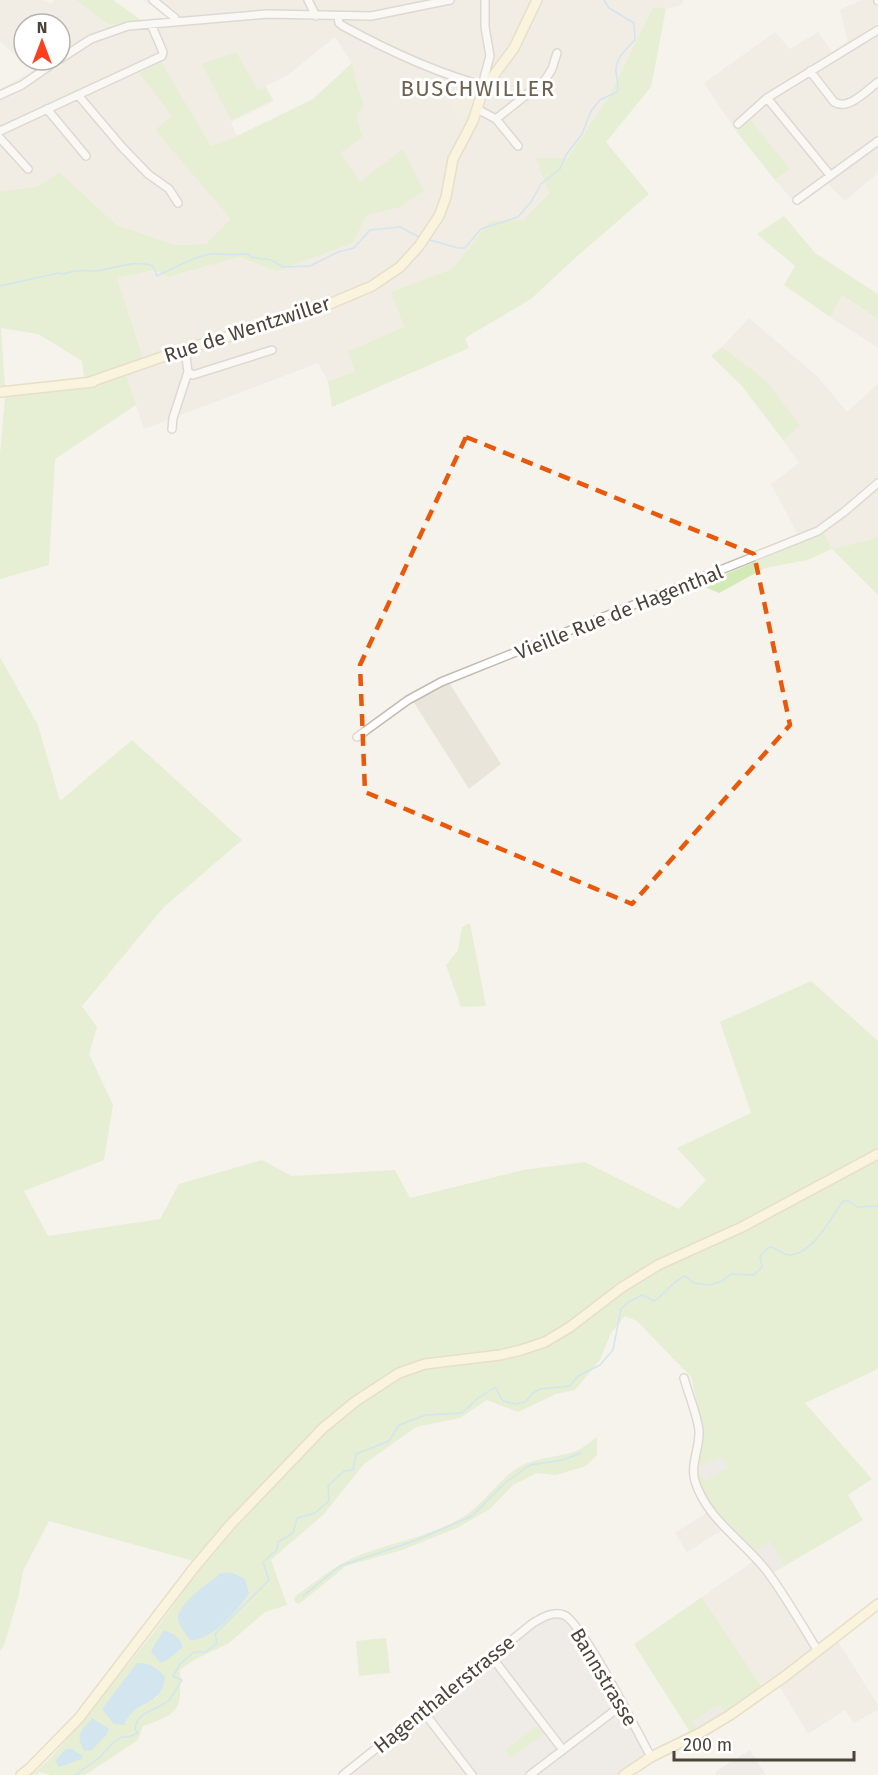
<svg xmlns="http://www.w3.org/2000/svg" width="878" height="1775" font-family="'Fira Sans',sans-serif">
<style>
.residential{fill:#eae5da;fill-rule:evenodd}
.industrial{fill:#e6e2dd}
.education{fill:#efe8d6}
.green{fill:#d2eab5;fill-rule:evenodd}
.parking{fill:#e5e3e0}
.water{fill:#a9d4f2}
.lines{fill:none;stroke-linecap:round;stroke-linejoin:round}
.stream{stroke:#a9d4f2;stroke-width:1.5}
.street-casing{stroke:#c2bbae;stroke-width:10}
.secondary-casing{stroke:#d6c79b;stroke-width:12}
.street{stroke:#fff;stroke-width:7}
.secondary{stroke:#fff3cd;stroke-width:9}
.marked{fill:none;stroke:#e8590c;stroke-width:4.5;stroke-dasharray:12 8;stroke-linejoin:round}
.labels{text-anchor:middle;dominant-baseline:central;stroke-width:6;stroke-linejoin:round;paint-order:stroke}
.street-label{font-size:20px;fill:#4b4439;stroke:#fff}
.quarter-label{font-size:22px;letter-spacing:1.5px;fill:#6e6250;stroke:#fff}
</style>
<rect width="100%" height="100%" fill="#f6f3ec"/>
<path class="residential" d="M0 0H43L50 4 55 0H76L109 25 167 18 144 0H684L681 5 666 9 653 7 611 93 567 159 549 192 523 220 490 221 452 269 391 292 404 327 348 351 356 372 328 381 318 363 144 429 123 366 143 357 117 278 155 270 168 277 239 257 277 271 353 243 367 215 400 207 424 191 359 182 340 153 356 114 364 105 357 85 352 63 335 37 289 74 266 86 274 101 231 122 237 136 211 146 161 63 173 116 156 131 232 219 206 244 175 245 117 225 59 172 37 187 0 191V89L33 71 0 41ZM24 24H60V60H24Z
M862 0H878V173L845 201 828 184 798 206 775 180 790 171 751 120 736 131 704 83 775 32 790 49 818 32 832 52 848 41 840 10Z
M842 295 878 319V348L830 317Z
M749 318 818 377 847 412 878 384V535L873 539 832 549 824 533 802 542 771 484 799 463 783 440 799 426 722 347Z
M446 678 501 764 469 789 411 698Z
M711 1510 727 1527 687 1552 675 1533Z
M755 1560 818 1651 837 1640 878 1705V1710L854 1723 845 1710 808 1734 776 1680 763 1689 702 1597Z
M423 1711 472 1775H343Z"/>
<path class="industrial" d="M556 1613 576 1625 655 1758 632 1775H472L423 1711 533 1623Z
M750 1750 766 1775H716L715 1772Z"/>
<path class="education" d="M465 89 476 94 477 97 470 119 449 108Z"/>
<path class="green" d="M76 0H113L141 20 109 25Z
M653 7 666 9 651 87 606 142 649 194 574 259 531 299 465 338 469 348 332 407 328 381 355 372 348 351 404 327 391 292 452 269 490 221 523 220 549 193 536 158 567 159 611 93Z
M236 52 258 90 265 87 272 100 231 120 202 64Z
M161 62 211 146 237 136 313 99 352 63 357 85 364 105 356 115 362 137 340 153 360 182 403 149 424 191 400 207 367 215 353 243 277 271 239 257 168 277 155 270 117 278 143 358 123 366 136 405 55 459 49 565 0 579V454L5 398H0V191L37 187 59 172 117 225 175 245 206 244 231 219 155 130 172 116 139 73ZM1 328 38 334 82 361 84 377 5 386Z
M751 120 790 170 775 180 736 131Z
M784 216 815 253 878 294V319L842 295 830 317 784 285 795 266 757 234Z
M722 347 766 381 800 426 783 440 742 386 711 356Z
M824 533 832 549 873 539 878 535V595L832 549 807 560 765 568 719 593 700 585Z
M0 657 38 725 60 801 132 740 242 840 163 908 82 1006 97 1027 89 1054 113 1105 104 1160 24 1191 48 1236 160 1219 179 1184 262 1160 292 1176 395 1170 410 1198 523 1170 585 1162 679 1209 706 1180 677 1148 751 1113 720 1022 811 981 878 1041V1369L805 1403 872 1479 848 1495 863 1520 769 1575 711 1510 695 1478 704 1431 691 1377 637 1321 625 1316 611 1333 600 1360 575 1390 556 1394 518 1412 487 1400 460 1418 416 1427 364 1464 324 1514 271 1560 287 1605 265 1612 229 1643 194 1660 180 1670C181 1709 182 1713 143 1726L138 1740 85 1775H51L39 1772 36 1775H32C56 1755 74 1730 94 1706 130 1662 168 1618 197 1569L190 1560 49 1521 23 1571 19 1594 4 1646 0 1651ZM161 1638 183 1644V1647L170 1658 152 1647ZM159 1696 132 1712 127 1718 102 1709 109 1701Z
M470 923 486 1006 461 1007 446 965 458 950 462 927Z
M597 1437V1455L586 1466 556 1475 537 1473 513 1485 490 1509 457 1528 402 1550 346 1566 299 1604 295 1602 294 1598 298 1594C318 1580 336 1564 360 1555 394 1542 431 1536 463 1517 486 1503 500 1475 525 1464 541 1457 566 1456 578 1450 585 1447 591 1441 597 1437Z
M702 1597 763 1689 692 1735 634 1644Z
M386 1638 390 1673 359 1676 356 1641Z
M537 1726 544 1734 511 1758 505 1750Z"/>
<path class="parking" d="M721 1456 728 1468 705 1481 698 1468Z
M770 1541 784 1565 770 1573 757 1549Z
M720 1704 725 1712 697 1729 692 1721Z"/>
<path class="water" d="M221 1573H233L245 1579 249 1593C238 1610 212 1641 190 1640 186 1634 179 1626 178 1619 177 1604 210 1582 221 1573Z
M163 1631C172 1631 182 1639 183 1647L170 1658 161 1663 151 1652C153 1644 160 1639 163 1631Z
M137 1663C150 1663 156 1667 165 1677 161 1709 135 1698 124 1725L114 1724 102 1709Z
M92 1718 109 1729 107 1734 92 1750 84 1751C75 1733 81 1732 92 1718Z
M66 1749H72L83 1756 82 1759 59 1767 55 1761Z"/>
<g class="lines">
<path class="stream" d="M430 240 458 248H465L481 229 518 217 531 202 541 184 560 169 566 155 582 134 591 111 600 100 617 92C620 84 615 76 616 68 617 57 628 47 635 40L634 23 609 8 604 0
M0 286 58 273C65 276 69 271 76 271 82 270 89 271 95 271 115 269 133 259 153 266L157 276C175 268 200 252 220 254 230 255 239 254 249 254L251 257 271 260 283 267 310 266 338 252 354 248 370 230 400 227 419 237
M303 1596 340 1566 417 1540 472 1516 505 1483 530 1465 563 1460 581 1453
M75 1775 99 1758 113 1743 122 1737H128L138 1733 135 1729C137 1711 156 1711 168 1701 173 1696 177 1687 182 1680L173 1676 180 1664 194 1652H206L217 1643 215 1634 269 1580 263 1562 277 1550 278 1542 293 1533 297 1518 315 1513 329 1501 328 1486 344 1471 353 1470 356 1454 389 1441 399 1425 426 1415 462 1413 477 1399 495 1387 503 1401 516 1404 525 1402 533 1393 540 1389 570 1386 578 1376 600 1365 613 1350 621 1309 627 1303 642 1295 654 1301C666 1294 672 1281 685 1276L694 1283 710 1285 722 1281 731 1274 754 1275 762 1267 760 1256 769 1247C778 1247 782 1256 791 1255 813 1253 831 1218 843 1201H849L857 1207 878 1206"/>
<defs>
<path id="street" d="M153 0 175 18 176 22
M308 0 316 16
M878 0V1
M338 17 339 23 343 26C387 50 436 73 485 86L484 78 490 56 485 27V0
M60 59 91 39 128 26 267 14 371 16 450 0
M810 71 834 102C848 111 866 91 878 82
M0 95 22 85 58 60
M78 95 122 147 148 174 169 189 178 203
M767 98 830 175
M47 109 86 156
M477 109 496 119 518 146
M496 119 545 80 552 69 557 53
M738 124 767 98 878 30
M0 131 162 56 163 52 151 24
M0 138 28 169
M797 200 878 141
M185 349 188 372 193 375 272 350
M172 429 173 418 188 372
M357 737 408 700 441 682 818 531 844 512 878 483
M684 1378C688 1393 698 1417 699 1431 700 1447 690 1465 695 1481 706 1518 743 1541 766 1570 785 1595 801 1624 818 1651
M491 1656 563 1750
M423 1711 472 1775
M343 1775 533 1623C543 1617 553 1611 564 1615 582 1622 638 1733 651 1757
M530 1775 614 1711 623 1707"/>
<path id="secondary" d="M87 383 185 349 308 313 372 286 400 267 419 246 439 216 446 197 453 159 473 121 483 90 514 48 537 0
M0 392 93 382
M21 1775 30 1768 79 1718 193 1569 230 1525 323 1428 356 1401 399 1373 425 1364 500 1355 521 1350 545 1342 570 1327 621 1288 658 1265 742 1227 878 1154
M624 1775 651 1757 700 1733 730 1715 784 1677 878 1604"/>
</defs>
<use href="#street" class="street-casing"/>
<use href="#secondary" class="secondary-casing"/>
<use href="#street" class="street"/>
<use href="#secondary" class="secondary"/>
</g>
<path d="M0 0H878V1775H0ZM466 437 754 554 790 725 632 904 365 792 360 665Z" fill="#f6f3ec" fill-opacity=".55" fill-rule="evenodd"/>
<path class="marked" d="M466 437 754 554 790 725 632 904 365 792 360 665Z"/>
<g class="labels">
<g class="street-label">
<text transform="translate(247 329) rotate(-18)">Rue de Wentzwiller</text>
<text transform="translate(619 612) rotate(-22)">Vieille Rue de Hagenthal</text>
<text transform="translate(604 1677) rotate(59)">Bannstrasse</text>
<text transform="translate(444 1694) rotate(-39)">Hagenthalerstrasse</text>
</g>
<g class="quarter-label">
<text x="478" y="88">BUSCHWILLER</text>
</g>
</g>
<g transform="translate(42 42)"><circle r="28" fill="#ffffff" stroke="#b7b4b0" stroke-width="1.5"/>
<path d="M0-4.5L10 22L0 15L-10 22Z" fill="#fc3f1d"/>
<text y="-9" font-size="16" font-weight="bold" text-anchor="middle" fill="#4b4439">N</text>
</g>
<path d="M674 1751v9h180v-9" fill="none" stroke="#4b4439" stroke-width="3"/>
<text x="683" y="1751" font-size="18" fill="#4b4439" stroke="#ffffff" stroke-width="4.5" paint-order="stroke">200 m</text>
</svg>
